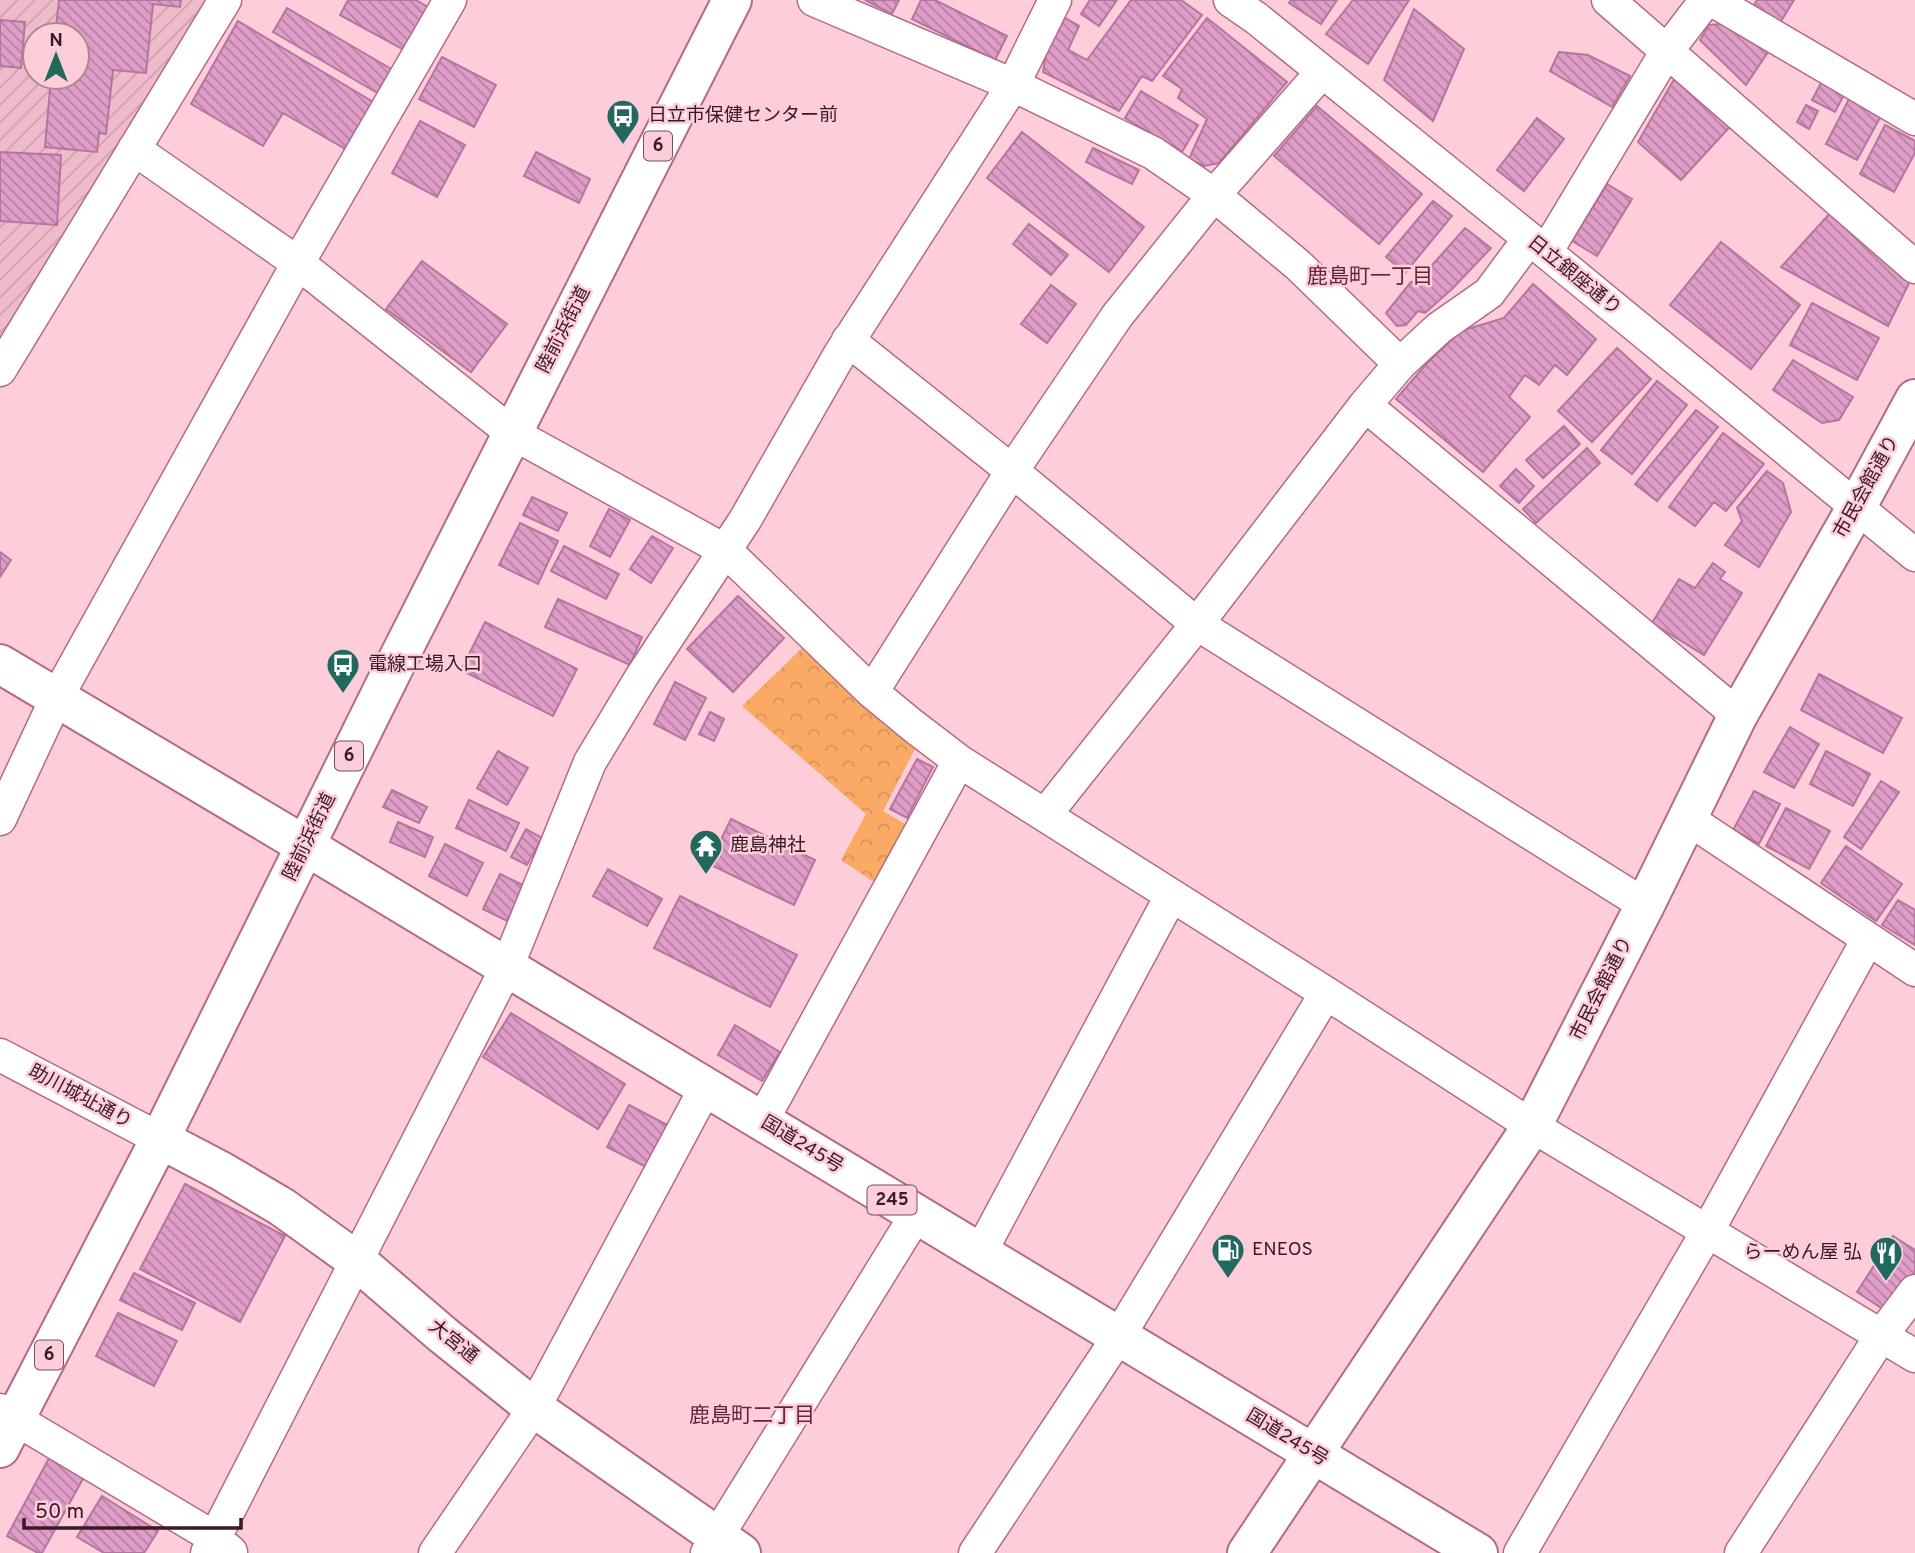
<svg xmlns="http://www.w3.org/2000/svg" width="1915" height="1553" font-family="Overpass,'Noto Sans JP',sans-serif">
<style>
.industrial{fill:url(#industrial-furrows);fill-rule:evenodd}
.park{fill:url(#park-crowns)}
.building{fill:url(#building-back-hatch);stroke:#b4759f;stroke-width:2}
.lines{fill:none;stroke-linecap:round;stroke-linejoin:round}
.street-casing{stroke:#b36b81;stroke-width:35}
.secondary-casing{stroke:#b36b81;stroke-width:42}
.highway-casing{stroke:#b36b81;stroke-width:42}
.street{stroke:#fff;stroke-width:32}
.secondary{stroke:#fff;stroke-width:38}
.highway{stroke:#fff;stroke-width:38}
.labels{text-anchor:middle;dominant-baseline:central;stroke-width:5;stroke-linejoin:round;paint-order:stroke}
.shield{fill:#fecdda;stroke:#73505b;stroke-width:2}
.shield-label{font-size:18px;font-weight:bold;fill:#381b25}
.poi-label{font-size:19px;fill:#381b25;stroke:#fecdda;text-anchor:start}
.street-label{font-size:19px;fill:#381b25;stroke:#fecdda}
.neighbourhood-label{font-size:21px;fill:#64243b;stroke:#fecdda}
</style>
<defs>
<pattern id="industrial-furrows" width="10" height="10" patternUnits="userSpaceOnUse" patternTransform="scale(1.75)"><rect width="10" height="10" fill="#efbbca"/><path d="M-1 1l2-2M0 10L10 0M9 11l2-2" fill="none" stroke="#cea0ad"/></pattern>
<pattern id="park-crowns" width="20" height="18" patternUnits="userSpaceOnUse" patternTransform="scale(1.75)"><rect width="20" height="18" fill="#faaa64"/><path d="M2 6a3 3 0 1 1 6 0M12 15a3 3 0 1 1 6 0" fill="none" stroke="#d79257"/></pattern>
<pattern id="building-back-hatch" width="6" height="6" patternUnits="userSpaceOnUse" patternTransform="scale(1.75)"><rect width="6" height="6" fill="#df9dc8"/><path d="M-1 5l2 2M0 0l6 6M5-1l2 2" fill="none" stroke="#b67fa2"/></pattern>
</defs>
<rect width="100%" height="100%" fill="#fecdda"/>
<path class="industrial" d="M0 0H205L0 337ZM35 35H77V77H35Z"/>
<path class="park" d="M803 647 883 724 915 749 883 811 905 824 874 882 841 860 866 814 742 706Z"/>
<path class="building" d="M59 0H181L180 7 153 4 146 73 113 70 106 134 99 133 97 152 45 147 51 77H77V35H55Z
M348 0H416L428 7 404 50 340 15Z
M865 0H899L892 14Z
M921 0H935L1007 36 995 60 912 19Z
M1090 0H1117L1099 26 1081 14Z
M1131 0H1181L1202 15 1152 81 1142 76 1119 111 1043 72 1048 39 1060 15 1079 26 1068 50 1087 60Z
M1291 0H1337L1321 24 1289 3Z
M1353 0H1409L1368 64 1326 34Z
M1757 0H1794L1780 23 1753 7Z
M287 8 393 70 379 94 273 32Z
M1414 9 1464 49 1433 121 1384 80Z
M1207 18 1287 82 1219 163 1204 166 1189 159 1207 119 1178 98 1182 89 1163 76Z
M0 20 25 22 21 68 0 66Z
M238 21 375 103 347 150 283 113 263 146 191 104Z
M1723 24 1770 49 1746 85 1700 40 1709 25Z
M1559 52 1588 55 1630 76 1612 107 1550 71Z
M442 57 496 85 474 127 419 99Z
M1685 77 1736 120 1681 180 1638 142 1673 81Z
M1822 81 1845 93 1835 112 1812 100Z
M1141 91 1198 125 1182 152 1125 118Z
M1849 99 1881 116 1857 160 1826 144Z
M1806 105 1818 111 1809 129 1797 122Z
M1317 106 1422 194 1379 244 1274 156Z
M1537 118 1564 139 1524 191 1497 170Z
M420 121 465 145 437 197 392 173Z
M1885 125 1915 141V153L1894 192 1860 174Z
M1022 132 1144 227 1109 272 987 178Z
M1093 148 1139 170 1132 184 1086 162Z
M0 152 61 155 57 225 0 221Z
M536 152 590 179 579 203 524 176Z
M1607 184 1632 199 1597 256 1572 241Z
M1433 201 1452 216 1405 273 1386 257Z
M1833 210 1911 279 1888 326 1781 267Z
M1029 224 1068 255 1051 275 1013 244Z
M1465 228 1491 248 1453 288 1425 313 1418 311 1406 325 1397 326 1386 313 1411 282 1418 281Z
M1721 242 1800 305 1751 369 1670 305Z
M422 261 507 324 471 372 386 309Z
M1533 284 1596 339 1567 375 1555 365 1539 385 1525 375 1509 397 1530 417 1483 472 1396 399 1429 361 1461 331 1504 318Z
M1051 285 1076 304 1047 343 1021 324Z
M1812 303 1879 338 1857 380 1790 345Z
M1617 348 1651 379 1592 442 1558 411Z
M1793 360 1853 397 1839 420 1822 423 1773 390Z
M1657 381 1687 405 1632 474 1601 450Z
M1696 410 1718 427 1657 501 1635 484Z
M1564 426 1580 444 1543 478 1526 460Z
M1723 433 1764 464 1726 511 1714 502 1695 526 1669 507Z
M1587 448 1600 463 1536 523 1523 509Z
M1516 469 1534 486 1519 503 1500 486Z
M1767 471 1783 483 1791 512 1759 567 1725 545 1742 521 1737 508Z
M532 497 567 513 558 531 523 515Z
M609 509 630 520 610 557 590 546Z
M520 523 558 541 538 584 499 565Z
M652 536 673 548 651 583 630 569Z
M564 546 619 574 606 599 551 571Z
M0 552 11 560 0 577Z
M1713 563 1725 572 1720 579 1742 593 1704 655 1652 623 1679 579 1695 588Z
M738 596 784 638 733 692 687 649Z
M558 599 642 637 630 665 545 627Z
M485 622 577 669 553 716 461 670Z
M1819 674 1902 718 1883 753 1801 710Z
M675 682 706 698 685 740 654 724Z
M710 712 724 719 714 741 699 734Z
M1790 727 1819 744 1794 788 1764 772Z
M498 751 528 768 507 805 477 788Z
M1826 751 1870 774 1853 806 1810 784Z
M917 759 933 767 907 818 890 809Z
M1881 781 1899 792 1861 849 1844 837Z
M392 790 427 807 419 823 383 807Z
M1754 791 1780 804 1759 844 1733 830Z
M469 800 519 823 506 851 456 828Z
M1786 808 1830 831 1809 869 1766 846Z
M731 819 815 860 794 905 709 864Z
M398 822 433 837 425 857 390 842Z
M526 829 542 838 527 865 511 857Z
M445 844 483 863 467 896 429 876Z
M1846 846 1902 884 1876 921 1821 883Z
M608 869 662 899 647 926 593 896Z
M500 874 525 886 507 921 483 909Z
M680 896 797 955 770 1007 654 948Z
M1898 900 1915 910V945L1882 925Z
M511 1013 625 1084 598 1129 483 1057Z
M735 1025 780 1052 762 1081 718 1055Z
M629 1105 671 1127 648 1168 607 1147Z
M185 1184 285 1236 240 1322 140 1269Z
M1893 1236 1915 1250V1274L1889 1313 1857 1292Z
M134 1273 195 1303 182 1330 120 1300Z
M118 1313 177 1341 154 1386 96 1356Z
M49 1458 84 1477 42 1553H38L7 1536Z
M102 1496 158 1531 144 1553H104L77 1537Z"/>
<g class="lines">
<defs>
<path id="street" d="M814 0 1013 85 1153 153 1214 195 1298 265 1400 364 1365 405 1738 715
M1230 0 1256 18 1546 252 1915 555
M1608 0 1915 267
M1712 0 1915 119
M134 149 298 263 512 433 726 551 872 692 912 725 959 761 1326 993 1532 1126 1915 1356
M1546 252 1667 51 1706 0
M848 340 1012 471 1197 624 1645 905
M1400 364 1439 328 1489 293 1529 239
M0 370 225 0
M872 692 1012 471 1117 316 1214 195 1322 72
M1045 815 1197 624 1365 405
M0 819 57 697 298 263 450 0
M1688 819 1915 970
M0 1055 160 1139
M762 1121 959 761
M980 1253 1171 896
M0 1410 215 1538 231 1552
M207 1553 507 967 590 762 642 676 745 520 840 354 1013 85 1055 0
M435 1553 534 1408 706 1087
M707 1553 916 1215
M975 1553 1119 1336 1326 993
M1520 1553 1707 1232 1868 939
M1741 1553 1881 1336 1915 1291"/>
<path id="secondary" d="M0 664 306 846
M160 1139 221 1171 282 1207 357 1261 443 1335 534 1408 741 1553
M1247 1553 1532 1126 1645 905 1738 715 1856 508 1915 399"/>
<path id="highway" d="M306 846 1478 1553
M0 1448 160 1139 394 667 732 0"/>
</defs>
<use href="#street" class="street-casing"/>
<use href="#secondary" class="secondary-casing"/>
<use href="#highway" class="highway-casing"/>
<use href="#street" class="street"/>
<use href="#secondary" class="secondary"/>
<use href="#highway" class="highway"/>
</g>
<defs>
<symbol id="bus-pin" viewBox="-11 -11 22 30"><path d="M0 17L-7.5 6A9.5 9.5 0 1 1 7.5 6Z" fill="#22695d" stroke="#fecdda"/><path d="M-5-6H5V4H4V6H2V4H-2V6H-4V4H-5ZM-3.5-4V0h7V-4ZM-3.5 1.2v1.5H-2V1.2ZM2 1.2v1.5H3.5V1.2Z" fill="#fff"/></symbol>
<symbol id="temple-pin" viewBox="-11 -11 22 30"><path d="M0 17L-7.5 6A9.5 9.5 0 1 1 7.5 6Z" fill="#22695d" stroke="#fecdda"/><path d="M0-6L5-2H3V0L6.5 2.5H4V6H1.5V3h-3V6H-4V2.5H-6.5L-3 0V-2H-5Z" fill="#fff"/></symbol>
<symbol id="fuel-pin" viewBox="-11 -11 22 30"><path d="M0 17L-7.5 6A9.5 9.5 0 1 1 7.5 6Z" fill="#22695d" stroke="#fecdda"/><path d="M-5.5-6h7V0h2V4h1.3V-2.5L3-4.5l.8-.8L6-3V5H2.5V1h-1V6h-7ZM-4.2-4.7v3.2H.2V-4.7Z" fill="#fff"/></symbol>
<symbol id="restaurant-pin" viewBox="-11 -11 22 30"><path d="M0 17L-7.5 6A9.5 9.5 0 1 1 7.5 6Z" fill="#22695d" stroke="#fecdda"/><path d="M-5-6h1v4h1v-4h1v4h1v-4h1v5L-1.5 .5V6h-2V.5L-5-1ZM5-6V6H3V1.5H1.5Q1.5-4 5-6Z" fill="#fff"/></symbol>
</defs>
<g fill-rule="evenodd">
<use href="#bus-pin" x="604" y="97" width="38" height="52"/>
<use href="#bus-pin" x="324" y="646" width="38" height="52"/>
<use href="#temple-pin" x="687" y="827" width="38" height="52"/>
<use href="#fuel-pin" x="1209" y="1231" width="38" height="52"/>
<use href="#restaurant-pin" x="1867" y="1234" width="38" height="52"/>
</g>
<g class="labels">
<g class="shield">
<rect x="644" y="131.5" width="28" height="29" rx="5"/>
<rect x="335" y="741.5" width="28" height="29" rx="5"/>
<rect x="867.5" y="1185.5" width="49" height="29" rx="5"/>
<rect x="35" y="1340.5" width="28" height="29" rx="5"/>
</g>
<g class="shield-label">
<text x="658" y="146">6</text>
<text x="349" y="756">6</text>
<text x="892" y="1200">245</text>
<text x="49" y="1355">6</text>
</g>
<g class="poi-label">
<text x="648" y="116">日立市保健センター前</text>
<text x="368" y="665">電線工場入口</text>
<text x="730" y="846">鹿島神社</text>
<text x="1252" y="1250">ENEOS</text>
<text x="1862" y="1253" text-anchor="end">らーめん屋 弘</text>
</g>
<g class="street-label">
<text transform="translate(1574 276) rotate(39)">日立銀座通り</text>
<text transform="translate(564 330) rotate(-63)">陸前浜街道</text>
<text transform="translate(1867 487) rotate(-61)">市民会館通り</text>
<text transform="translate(310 837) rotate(-64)">陸前浜街道</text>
<text transform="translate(1602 989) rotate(-63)">市民会館通り</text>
<text transform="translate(80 1097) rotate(28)">助川城址通り</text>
<text transform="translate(802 1145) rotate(31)">国道245号</text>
<text transform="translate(453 1342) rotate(39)">大宮通</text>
<text transform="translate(1287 1438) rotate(31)">国道245号</text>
</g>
<g class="neighbourhood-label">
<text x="1370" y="277">鹿島町一丁目</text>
<text x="752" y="1416">鹿島町二丁目</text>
</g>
</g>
<g transform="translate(56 56)"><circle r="33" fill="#fecdda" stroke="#af8692" stroke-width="2"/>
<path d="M0-5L12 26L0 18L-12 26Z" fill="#22695d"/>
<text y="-10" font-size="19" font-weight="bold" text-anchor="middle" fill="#381b25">N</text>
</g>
<path d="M24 1518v10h217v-10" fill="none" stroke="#381b25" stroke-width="3.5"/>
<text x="35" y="1518" font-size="21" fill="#381b25" stroke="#fecdda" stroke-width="5" paint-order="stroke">50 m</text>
</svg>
